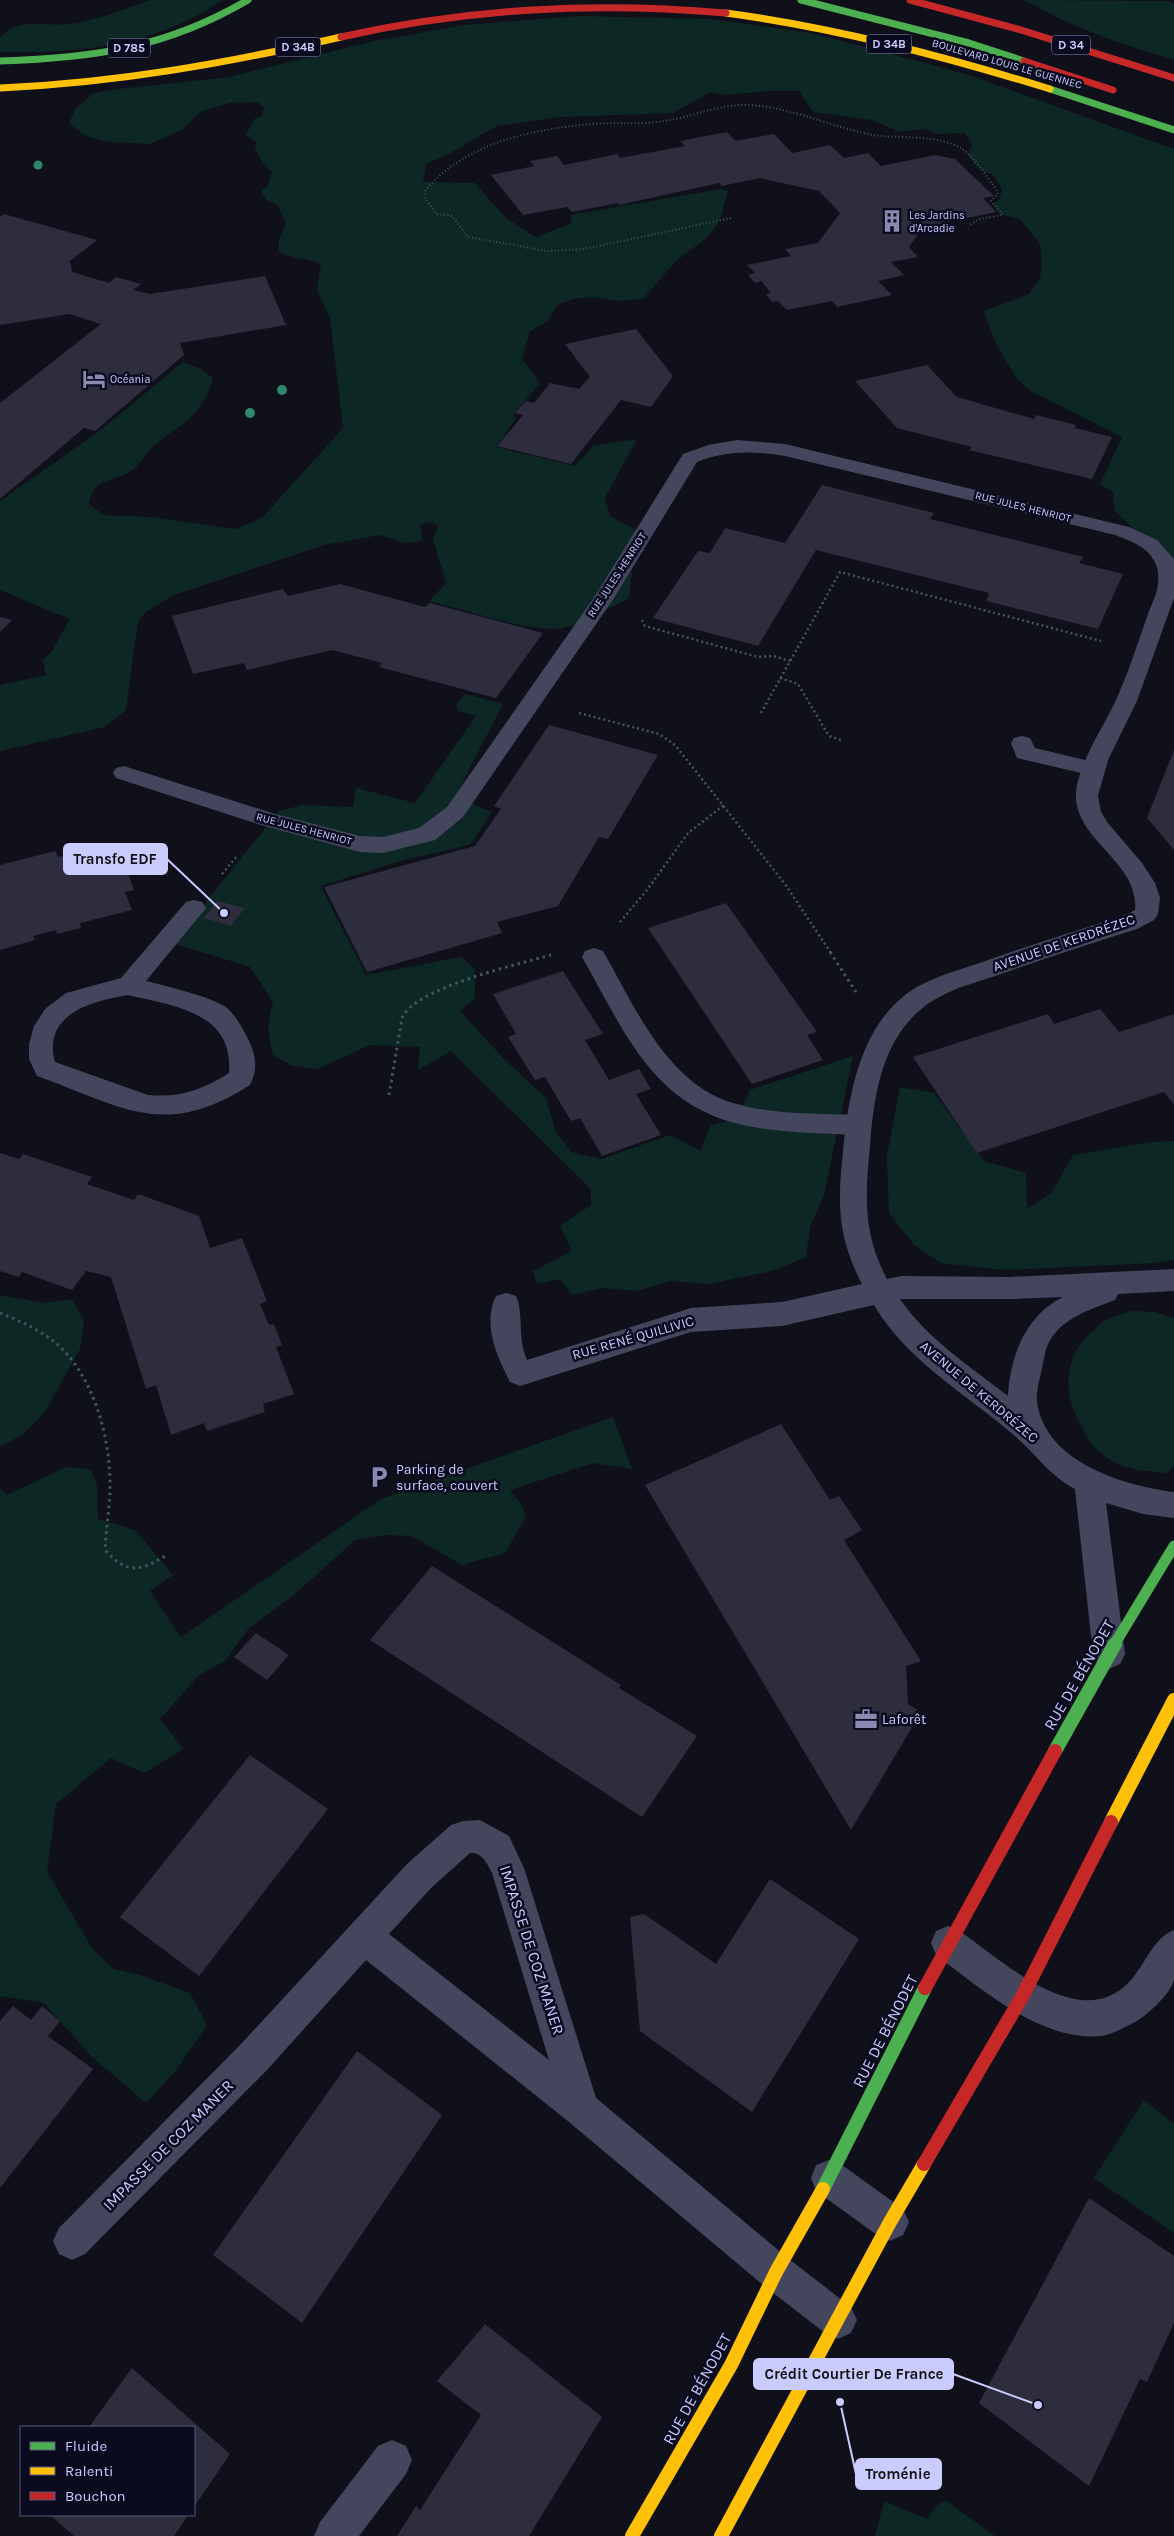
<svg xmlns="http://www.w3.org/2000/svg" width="1174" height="2536" font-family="Karla,sans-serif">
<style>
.green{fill:#0d2724}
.building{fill:#2d2d3e}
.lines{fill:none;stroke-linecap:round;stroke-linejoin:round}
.path-far2{stroke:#425661;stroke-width:2;stroke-dasharray:1 2.5;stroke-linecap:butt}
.path-far1{stroke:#425661;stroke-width:2.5;stroke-dasharray:2 3;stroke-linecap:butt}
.path{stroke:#425661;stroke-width:3;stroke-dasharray:2.5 4;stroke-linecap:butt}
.lane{fill:#43465d;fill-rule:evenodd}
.street{fill:#43465d;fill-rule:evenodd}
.fast-far2{stroke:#4caf50;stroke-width:7}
.fast-far1{stroke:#4caf50;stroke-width:11}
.fast{stroke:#4caf50;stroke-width:14}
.slow-far1{stroke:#ffc107;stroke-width:7}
.slow{stroke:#ffc107;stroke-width:14}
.jam-far1{stroke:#c62828;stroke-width:7}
.jam{stroke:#c62828;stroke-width:14}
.tree{fill:#30886a}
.labels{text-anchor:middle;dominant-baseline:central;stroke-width:5;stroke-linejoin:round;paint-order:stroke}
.far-street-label{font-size:11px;fill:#caccff;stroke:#0b0b20}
.far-poi-label{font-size:11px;fill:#caccff;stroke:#0b0b20;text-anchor:start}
.shield{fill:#0b0b20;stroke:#9192bc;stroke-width:1}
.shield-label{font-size:12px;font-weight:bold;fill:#caccff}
.street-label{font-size:14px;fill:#caccff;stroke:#0b0b20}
.poi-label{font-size:14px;fill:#caccff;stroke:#0b0b20;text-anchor:start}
.near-street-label{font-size:16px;fill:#caccff;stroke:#0b0b20}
.leader{fill:none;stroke:#caccff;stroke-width:2}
.callout-dot{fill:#caccff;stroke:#0b0b20;stroke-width:2}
.callout{fill:#caccff;stroke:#caccff;stroke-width:2}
.callout-label{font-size:15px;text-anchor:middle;font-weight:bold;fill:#111}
</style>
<rect width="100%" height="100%" fill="#10101b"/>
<path class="green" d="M151 0H222C158 46 77 54 0 52V37C21 16 43 27 69 24 98 20 124 9 151 0Z
M1022 0 1169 1 1174 4V59C1137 50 1102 37 1067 22 1051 16 1038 5 1022 0Z
M580 16 710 19 811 33 963 73 1174 149V568L1114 510 1113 492 1100 484 1122 437 1029 390 1017 379 996 344 984 311 1029 294 1040 278 1042 263 1040 244 1020 219 1000 214 993 205 1000 198 1002 189 994 176 979 169 968 156 972 144 964 133 937 134 925 129 899 132 873 120 813 112 799 91H769L724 95 711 92 673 113 560 117 497 126 447 155 426 164 423 182 475 183 506 218 536 237 572 223 570 215 721 189 728 191 720 219 714 229 704 240 676 261 643 299 615 301 592 297 573 299 557 305 547 322 530 331 522 359 540 383 513 415 516 418 496 447 575 466 593 446 637 439 605 498 610 516 636 530 629 598C608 609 586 624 562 628 531 633 463 609 429 601L446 583 433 539 438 526 429 522 420 524 423 541 403 543 380 535 324 545 174 595 146 612 138 621 126 710 105 727 0 751V685L46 675 43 660 52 651 70 619 0 590V501L98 432 183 362 201 369 213 378C202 419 179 423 152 448 145 455 139 466 131 471 114 483 94 476 89 504L103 515 151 517 235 529 262 518 343 428 330 318 317 290 321 264C308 258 293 259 279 252V240L286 223 278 206 266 200 261 191 267 187 272 172 262 162 255 149 256 142 246 135 254 119 262 116 264 108 258 102 230 103 200 112 183 129 150 144 108 142 85 136 69 123 75 109 94 93 109 90 229 77 374 41 464 25Z
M465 694 503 704 455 797 492 812 470 845 404 860 321 886 366 975 461 957 475 969V998L460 1011 504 1059 546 1098 556 1132 571 1152 601 1159 670 1135 701 1151 710 1125 736 1119 750 1090 853 1056 824 1195 810 1227 806 1257 776 1270 708 1284 670 1281 638 1291 603 1288 571 1295 560 1279 537 1284 533 1271 572 1251 560 1226 591 1205V1189L451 1051 418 1070 420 1047 370 1045 317 1069 290 1065 273 1055C267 1035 267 1022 273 1002L250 967 173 943 279 811 303 805 353 807 356 788 415 803 476 716 458 711 456 704Z
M900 1087 934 1093 984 1161 1026 1173 1027 1209 1051 1193 1073 1155 1150 1142 1174 1141V1260L1154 1263 1005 1270 941 1263 914 1245 889 1213 887 1156Z
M0 1295 43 1303 72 1299 84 1320 80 1349 45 1412 23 1434 0 1447Z
M1132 1311 1155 1312 1174 1318V1465L1168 1473C1146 1471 1121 1470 1103 1455 1093 1448 1086 1435 1080 1424 1062 1391 1064 1353 1095 1329 1099 1325 1104 1320 1110 1318 1117 1315 1125 1313 1132 1311Z
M613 1417 632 1469 593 1463 510 1490 521 1504 526 1517 505 1553 462 1565 412 1536 385 1535 355 1540 293 1596 249 1628 225 1661 199 1675 160 1719 184 1749 144 1773 111 1758 56 1804 47 1872 92 1948 113 1969 137 1974 190 1993 207 2025 177 2069 146 2103 92 2057 44 2003 0 1996V1488L7 1495 66 1467 91 1469 97 1486 98 1519 135 1530 173 1575 150 1591 181 1637 381 1499Z
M1144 2100 1174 2124V2233L1094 2178Z
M945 2500 995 2536H875L884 2501 927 2519 935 2507Z"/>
<path class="building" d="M727 132 735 141 774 134 792 153 830 145 844 158 868 153 881 166 935 155 955 159 994 196 983 198 996 212 923 227 909 247 918 257 891 262 904 275 878 281 892 295 837 307 832 301 787 310 778 301 772 302 766 294 771 293 761 281 755 283 748 275 755 273 747 265 791 256 785 249 818 243 840 213 819 191 760 178 722 186 719 183 619 205 618 203 572 212 567 207 523 215 491 175 534 166 530 161 557 156 564 165 617 154 620 158 685 146 680 141Z
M4 214 97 240 70 261 72 272 109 283 116 277 141 284 133 290 150 294 265 276 286 325 180 343 184 355 95 431 84 428 0 499V403L101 324 69 314 0 325V217Z
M636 329 673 376 651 407 621 400 571 464 497 446 523 415 515 413 526 401 534 403 550 383 579 389 590 377 565 344Z
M927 365 957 397 1034 419 1036 415 1076 425 1075 428 1112 437 1092 479 969 450 972 447 897 428 855 381Z
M822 485 934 513 930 519 1083 557 1079 563 1123 574 1098 629 986 601 989 593 816 550 758 646 653 618 698 551 710 553 725 528 785 543Z
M340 584 425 607 430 603 543 633 496 698 379 667 382 663 332 650 247 670 244 663 193 674 172 616 283 589 288 596Z
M0 617 12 620 0 632Z
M549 725 658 755 608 839 599 837 558 906 497 922 502 933 367 972 324 887 475 846 501 809 494 806Z
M1174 750V850L1147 818Z
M107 844 114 862 123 860 134 890 125 892 132 910 80 923 81 928 57 934 56 930 33 936 35 940 0 950V865L55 851 58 857Z
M217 901 245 908 231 926 204 918Z
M726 903 817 1032 807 1035 823 1060 752 1084 648 928Z
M563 971 603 1034 585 1040 609 1080 639 1069 651 1089 636 1094 661 1135 602 1156 580 1118 571 1121 545 1077 535 1080 508 1037 516 1034 493 994Z
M1100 1009 1119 1032 1174 1014V1105L1164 1092 977 1153 913 1057 1048 1014 1054 1024Z
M0 1153 19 1159 23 1154 92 1177 87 1184 134 1200 138 1194 199 1216 210 1248 242 1238 267 1301 260 1304 269 1325 274 1324 282 1345 276 1347 294 1394 263 1404 265 1412 207 1431 204 1423 171 1435 156 1385 146 1389 111 1277 86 1271 72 1290 22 1272 19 1277 0 1271Z
M781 1424 830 1500 839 1496 862 1530 844 1540 921 1661 906 1666 908 1704 921 1712 851 1830 645 1485Z
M432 1566 621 1685 619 1688 697 1736 642 1817 370 1640Z
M256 1633 289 1655 267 1680 234 1657Z
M250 1755 328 1809 199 1976 120 1917Z
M770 1879 859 1939 752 2112 640 2031 630 1917 644 1914 716 1964Z
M13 2006 31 2020 42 2006 60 2021 48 2036 93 2069 0 2188V2021Z
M357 2051 442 2115 302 2323 213 2255Z
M1089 2198 1174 2256V2323L1147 2382 1140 2379 1089 2486 979 2403Z
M485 2324 602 2417 529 2536H397L416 2506 420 2510 481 2415 437 2381Z
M132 2368 230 2454 194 2507V2427H89Z
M50 2515H188L174 2536H74Z"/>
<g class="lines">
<path class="path-far2" d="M731 218 584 249 547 251 468 237 452 216 437 214 426 200 425 191C464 143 533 129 592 124 616 122 640 125 664 121 692 117 719 104 749 105 791 107 831 127 873 135 901 139 933 134 959 147 974 155 985 175 996 189L998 194 991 201 1003 215 979 219 968 226"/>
<path class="path-far1" d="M642 620 645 626 758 657 773 656 790 661
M780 678 798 684 829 736 841 740
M579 713 659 734 675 745 785 884 831 953
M761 713 840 572 1101 641
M222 874 237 856
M620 922 647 890 688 833 724 805"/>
<path class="path" d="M830 952 856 992
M389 1095 402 1018C414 988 519 964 551 955
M0 1313C20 1321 41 1330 57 1344 94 1377 110 1437 110 1485 110 1507 106 1528 105 1550 127 1575 141 1571 167 1555"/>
<path class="lane" d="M1022 736 1030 738 1035 748 1102 764 1105 769 1102 774 1094 776 1017 758 1011 743 1014 738Z
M194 900 202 902 206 908 146 981C162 985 216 998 227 1008 237 1017 243 1029 249 1041 256 1055 258 1070 250 1085 164 1140 123 1107 37 1076L29 1059V1044L34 1026 45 1009 66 993 121 978 186 902ZM128 995C174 1006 234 1012 229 1073 202 1090 180 1098 148 1095L55 1062C42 1014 92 1001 128 995Z
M594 948 603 951C634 1005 667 1084 733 1103 773 1115 817 1113 858 1115L867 1118 871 1125 867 1132 858 1135C821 1133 784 1133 748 1126 653 1108 625 1032 582 957L585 951Z
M392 2440 406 2446 412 2460 406 2474 359 2536H314L320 2522 378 2446Z"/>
<path class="street" d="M737 440 785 444 1129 527 1157 540 1174 559V598L1137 701 1108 760 1098 796 1101 812 1107 822 1142 863 1155 883 1160 898 1158 914 1154 920 1137 929C1093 943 1049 957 1004 973 981 981 955 987 934 1000 883 1031 874 1092 870 1146 865 1196 863 1234 887 1279L901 1276 1009 1277 1174 1269V1291L1118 1294 1115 1300C1091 1309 1062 1318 1049 1342 1045 1350 1044 1359 1042 1368 1040 1379 1036 1390 1037 1402 1045 1462 1124 1486 1174 1492V1518L1143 1514 1106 1503 1125 1654 1120 1664 1109 1669 1098 1664 1093 1654 1075 1489C1047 1473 1038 1456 1015 1436 966 1394 907 1361 874 1305L782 1326 691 1332 520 1386 510 1382C497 1357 482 1324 496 1296L506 1293 516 1296C524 1313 517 1337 527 1360L691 1308 782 1302 862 1284C835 1233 838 1198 844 1142 850 1085 864 1018 917 987 940 974 967 968 991 959 1034 944 1077 930 1121 917L1135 910C1140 859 1066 838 1077 785 1084 755 1102 729 1115 702 1128 674 1137 645 1147 617 1150 607 1157 595 1158 584 1159 576 1158 566 1153 559 1146 546 1128 540 1115 535L785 456C754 451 727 450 697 462L614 598 463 817 435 840 383 853 360 852 261 825 116 778 113 773 116 768 124 766 275 814 360 836 383 837 419 828 447 807 595 596 683 454 708 445ZM1063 1297C1026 1315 1010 1356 1008 1396 970 1366 928 1340 900 1299H1009Z
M480 1820 509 1836 524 1868 596 2098 789 2259 851 2307 857 2320 851 2333 838 2339 825 2333 763 2285 569 2122 366 1960 267 2070 85 2254 72 2260 59 2254 53 2241 59 2228 241 2044 407 1864 451 1825 463 1821ZM470 1853C482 1852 487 1863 492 1873L549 2060 389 1934 431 1888Z
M948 1926 960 1931C1002 1961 1082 2035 1130 1981 1145 1965 1153 1938 1174 1930 1174 1943 1174 1967 1174 1980 1170 1995 1144 2019 1129 2025 1121 2029 1110 2035 1101 2036 1042 2042 980 1988 936 1955L931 1943 936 1931Z
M829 2160 842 2165 903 2209 909 2222 903 2235 890 2241 877 2235 816 2191 811 2178 816 2165Z"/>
<path class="fast-far2" d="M801 0 969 43 1024 61
M0 61C94 58 166 48 248 0
M1050 89 1174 130"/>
<path class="fast-far1" d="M1114 1645 1174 1546"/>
<path class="fast" d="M1055 1751 1115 1644
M823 2189 925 1988"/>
<path class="slow-far1" d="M726 13C837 28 943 56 1050 89
M0 88C116 83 228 63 341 37"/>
<path class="slow" d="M1111 1822 1174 1700
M632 2536 731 2365 776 2272 823 2189
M721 2536 890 2222 924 2164"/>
<path class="jam-far1" d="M910 0 1021 30 1174 78
M341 37C471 8 594 2 726 13
M1024 61 1113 90"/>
<path class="jam" d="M925 1988 1055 1751
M924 2164 1023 1995 1111 1822"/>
</g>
<g class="tree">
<circle cx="38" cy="165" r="4.5"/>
<circle cx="282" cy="390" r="5"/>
<circle cx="250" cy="413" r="5"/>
</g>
<defs>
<symbol id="building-bare" viewBox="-9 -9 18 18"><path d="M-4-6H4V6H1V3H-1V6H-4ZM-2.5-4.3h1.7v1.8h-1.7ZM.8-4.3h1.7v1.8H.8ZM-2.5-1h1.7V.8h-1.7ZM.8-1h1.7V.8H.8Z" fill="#898aaf" stroke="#0b0b20" stroke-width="2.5" paint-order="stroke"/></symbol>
<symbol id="hotel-bare" viewBox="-9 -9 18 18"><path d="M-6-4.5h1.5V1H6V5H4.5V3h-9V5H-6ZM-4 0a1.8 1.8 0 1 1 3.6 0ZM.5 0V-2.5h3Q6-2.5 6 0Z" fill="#898aaf" stroke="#0b0b20" stroke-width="2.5" paint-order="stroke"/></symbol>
<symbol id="parking-bare" viewBox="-9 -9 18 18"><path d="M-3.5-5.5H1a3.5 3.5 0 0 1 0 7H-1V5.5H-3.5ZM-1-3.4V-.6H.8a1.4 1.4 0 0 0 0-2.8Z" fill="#898aaf" stroke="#0b0b20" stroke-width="2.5" paint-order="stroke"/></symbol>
<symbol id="office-bare" viewBox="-9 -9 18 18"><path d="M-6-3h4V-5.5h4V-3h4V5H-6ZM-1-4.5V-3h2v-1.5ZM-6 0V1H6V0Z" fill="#898aaf" stroke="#0b0b20" stroke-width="2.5" paint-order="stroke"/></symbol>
</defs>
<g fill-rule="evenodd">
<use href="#building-bare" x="876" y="205" width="32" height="32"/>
<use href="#hotel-bare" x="78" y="363" width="32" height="32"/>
<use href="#parking-bare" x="363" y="1461" width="32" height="32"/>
<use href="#office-bare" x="850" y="1703" width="32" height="32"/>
</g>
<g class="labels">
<g class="far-street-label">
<text transform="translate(1007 64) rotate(16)">BOULEVARD LOUIS LE GUENNEC</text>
<text transform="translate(1023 507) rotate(14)">RUE JULES HENRIOT</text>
<text transform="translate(617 575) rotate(-57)">RUE JULES HENRIOT</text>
<text transform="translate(304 829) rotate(15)">RUE JULES HENRIOT</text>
</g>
<g class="far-poi-label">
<text x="909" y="215">Les Jardins<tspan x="909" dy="13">d'Arcadie</tspan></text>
<text x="110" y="379">Océania</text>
</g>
<g class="shield">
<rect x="866.5" y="34.5" width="45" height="19" rx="4"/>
<rect x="1052" y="35.5" width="38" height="19" rx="4"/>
<rect x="275.5" y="37.5" width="45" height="19" rx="4"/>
<rect x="108" y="38.5" width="42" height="19" rx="4"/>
</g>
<g class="shield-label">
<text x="889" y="44">D 34B</text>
<text x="1071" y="45">D 34</text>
<text x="298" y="47">D 34B</text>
<text x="129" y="48">D 785</text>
</g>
<g class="street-label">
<text transform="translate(1064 943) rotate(-19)">AVENUE DE KERDRÉZEC</text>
<text transform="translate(633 1338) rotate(-16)">RUE RENÉ QUILLIVIC</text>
<text transform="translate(979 1392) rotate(40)">AVENUE DE KERDRÉZEC</text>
</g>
<g class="poi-label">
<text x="396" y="1469">Parking de<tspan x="396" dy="16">surface, couvert</tspan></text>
<text x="882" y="1719">Laforêt</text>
</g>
<g class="near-street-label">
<text transform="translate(1079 1675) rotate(-60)">RUE DE BÉNODET</text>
<text transform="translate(532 1950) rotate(72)">IMPASSE DE COZ MANER</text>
<text transform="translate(885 2031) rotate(-63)">RUE DE BÉNODET</text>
<text transform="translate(168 2145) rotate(-45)">IMPASSE DE COZ MANER</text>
<text transform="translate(697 2389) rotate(-61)">RUE DE BÉNODET</text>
</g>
</g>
<path class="leader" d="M224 913L167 859M1038 2405L953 2374M840 2402L856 2474"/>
<g class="callout-dot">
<circle cx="224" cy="913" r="5"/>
<circle cx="1038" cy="2405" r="5"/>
<circle cx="840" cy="2402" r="5"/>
</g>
<g class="callout">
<rect x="64" y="844" width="103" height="30" rx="5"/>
<rect x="754" y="2359" width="199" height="30" rx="5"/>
<rect x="856" y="2459" width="85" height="30" rx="5"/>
</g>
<g class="callout-label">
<text x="115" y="864">Transfo EDF</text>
<text x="854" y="2379">Crédit Courtier De France</text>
<text x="898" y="2479">Troménie</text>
</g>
<rect x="20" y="2426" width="175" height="90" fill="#0b0b20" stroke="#575879"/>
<rect x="30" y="2442" width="25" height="8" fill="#4caf50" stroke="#575879"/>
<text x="65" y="2451" font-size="15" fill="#caccff">Fluide</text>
<rect x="30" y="2467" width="25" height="8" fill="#ffc107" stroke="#575879"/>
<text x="65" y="2476" font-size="15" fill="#caccff">Ralenti</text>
<rect x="30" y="2492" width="25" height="8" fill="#c62828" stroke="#575879"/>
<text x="65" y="2501" font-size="15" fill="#caccff">Bouchon</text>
</svg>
